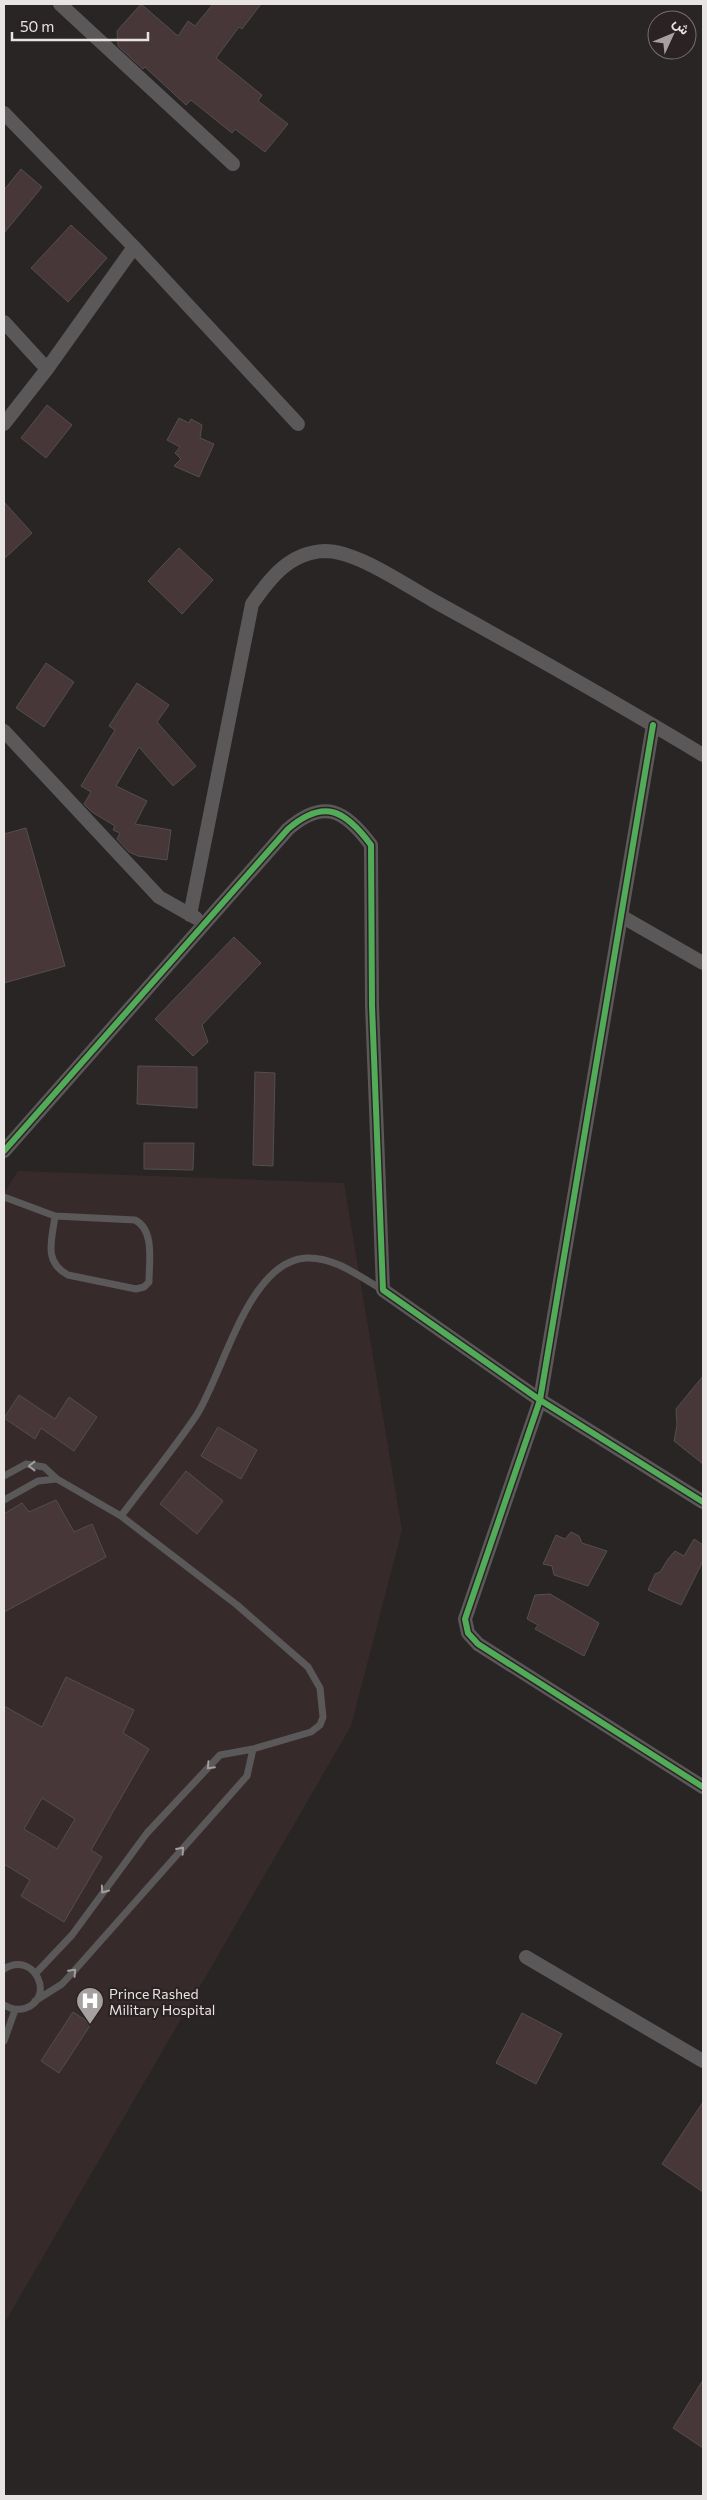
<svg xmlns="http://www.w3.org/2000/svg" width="707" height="2500" font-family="Commissioner,Vazirmatn,sans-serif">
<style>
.built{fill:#372a2b}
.building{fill:#473739;stroke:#524f4f;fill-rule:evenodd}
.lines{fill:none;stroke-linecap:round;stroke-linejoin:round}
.lane{stroke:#5a5858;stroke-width:7}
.street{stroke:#5a5858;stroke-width:14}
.cycleway-casing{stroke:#2b2323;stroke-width:9}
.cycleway{stroke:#51ab58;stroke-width:6}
.oneway{stroke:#a29e9e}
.labels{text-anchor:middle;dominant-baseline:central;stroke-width:4.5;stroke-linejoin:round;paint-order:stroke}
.poi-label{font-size:14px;fill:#e9e4e4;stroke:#2b2323;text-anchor:start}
</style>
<rect width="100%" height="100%" fill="#292525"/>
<path class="built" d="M18 1171 344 1183 402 1530 351 1726 4 2324V1193Z"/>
<path class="building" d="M141 4 178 36 188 21 195 26 213 4H261L242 29 239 27 216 58 262 95 258 101 288 124 265 152 235 129 232 133 191 100 186 105 145 67 143 69 118 46 117 31Z
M21 169 42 187 4 233V190Z
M71 225 107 258 68 302 31 268Z
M47 405 72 425 46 458 21 438Z
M179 418 189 423 191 419 202 425 200 438 214 444 199 477 174 466 181 459 175 453 180 447 167 440Z
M4 502 32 533 4 559Z
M179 548 213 580 182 614 148 581Z
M46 663 74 682 44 727 16 708Z
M137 683 169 705 157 722 196 766 173 786 139 747 116 786 147 801 135 824 171 830 167 860 138 856 129 852 117 839 120 833 113 830 115 826 92 812 84 804 91 792 81 786 115 730 109 726Z
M26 828 65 966 4 983V834Z
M234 937 261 963 202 1025 208 1042 193 1056 155 1019Z
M138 1066 197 1067V1108L137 1104Z
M255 1072 275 1073 273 1166 253 1165Z
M144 1143H194L193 1170 144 1169Z
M703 1376V1464L674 1441 677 1425 676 1409Z
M19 1395 55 1419 69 1397 97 1417 74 1451 41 1428 35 1439 4 1418Z
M218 1427 257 1450 241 1479 201 1456Z
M186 1471 223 1501 197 1534 160 1504Z
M56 1500 74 1532 92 1524 106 1557 4 1612V1514L22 1503 29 1512Z
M571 1532 579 1536 582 1543 607 1551 588 1586 554 1575 552 1566 543 1564 556 1535 565 1539Z
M694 1539 703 1545V1561L681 1605 648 1590 655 1574 660 1572 668 1559 675 1551 684 1556Z
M550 1594 599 1623 584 1656 535 1629 538 1625 527 1619 535 1595Z
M66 1677 134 1710 123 1733 149 1749 91 1850 102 1857 64 1922 21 1896 30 1880 4 1864V1706L42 1727ZM42 1798 75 1819 57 1849 24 1829Z
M73 2012 91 2024 59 2073 41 2061Z
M522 2013 562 2034 536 2084 496 2063Z
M703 2102V2192L662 2164Z
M703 2380V2448L673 2428Z"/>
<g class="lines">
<path class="lane" d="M4 1197 55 1216 135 1220C155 1230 149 1262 149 1282L144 1287 136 1289 68 1275C43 1262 52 1240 55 1216
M4 1476 26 1464 44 1467 57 1479 121 1516 237 1605 308 1667 320 1688 323 1717 320 1725 311 1732 253 1749 220 1755 147 1833 72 1935 36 1973
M4 1500 38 1481 57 1479
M121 1516C146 1483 173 1450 196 1416 223 1375 248 1260 307 1258 335 1257 360 1277 383 1290
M4 1969C34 1950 56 1997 26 2008 18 2011 11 2009 4 2005
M35 2001 62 1984 74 1971 247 1776 253 1749
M4 2041 15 2010"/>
<path class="street" d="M60 4 233 164
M4 113 134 247 298 424
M4 322 47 369
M4 424 47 369 134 247
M653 725 540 1400 465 1619 468 1633 478 1644 703 1787
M4 731 159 897 196 918
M190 915 252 604C270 578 290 552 325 551 357 551 405 585 434 601 525 651 615 702 703 755
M621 916 703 963
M4 1151 288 829C324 798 345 810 371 845L372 1006 383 1290 540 1400 703 1502
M526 1957 703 2061"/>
<defs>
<path id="cycleway" d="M653 725 540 1400 465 1619 468 1633 478 1644 703 1787
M4 1151 288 829C324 798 345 810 371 845L372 1006 383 1290 540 1400 703 1502"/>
</defs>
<use href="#cycleway" class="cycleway-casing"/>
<use href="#cycleway" class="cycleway"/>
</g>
<defs><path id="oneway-chevron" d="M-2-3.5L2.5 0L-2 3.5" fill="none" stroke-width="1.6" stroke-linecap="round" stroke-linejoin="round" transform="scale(1.25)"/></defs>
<g class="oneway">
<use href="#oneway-chevron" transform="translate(32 1466) rotate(-180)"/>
<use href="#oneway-chevron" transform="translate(210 1766) rotate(133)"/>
<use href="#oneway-chevron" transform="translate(181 1850) rotate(-48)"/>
<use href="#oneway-chevron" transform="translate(104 1890) rotate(125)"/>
<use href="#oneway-chevron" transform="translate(73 1972) rotate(-47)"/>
</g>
<defs>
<symbol id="hospital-pin" viewBox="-11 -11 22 30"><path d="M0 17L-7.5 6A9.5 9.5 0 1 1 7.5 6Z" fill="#a6a1a1" stroke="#2b2323"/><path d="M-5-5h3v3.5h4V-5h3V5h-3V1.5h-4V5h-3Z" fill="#fff"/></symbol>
</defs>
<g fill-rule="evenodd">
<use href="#hospital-pin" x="74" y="1985" width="32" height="43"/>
</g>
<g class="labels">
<g class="poi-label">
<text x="109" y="1993">Prince Rashed<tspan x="109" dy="16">Military Hospital</tspan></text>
</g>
</g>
<rect width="707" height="2500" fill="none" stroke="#e9e4e4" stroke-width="10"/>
<g transform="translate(672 35) rotate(46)"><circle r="24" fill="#2b2323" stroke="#777070"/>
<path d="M0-4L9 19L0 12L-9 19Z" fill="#a6a1a1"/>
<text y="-8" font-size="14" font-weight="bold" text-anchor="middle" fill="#e9e4e4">ش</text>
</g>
<path d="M12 32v8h136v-8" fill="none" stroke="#e9e4e4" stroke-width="2.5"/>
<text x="20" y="32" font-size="15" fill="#e9e4e4" stroke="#2b2323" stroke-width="4" paint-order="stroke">50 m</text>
</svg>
